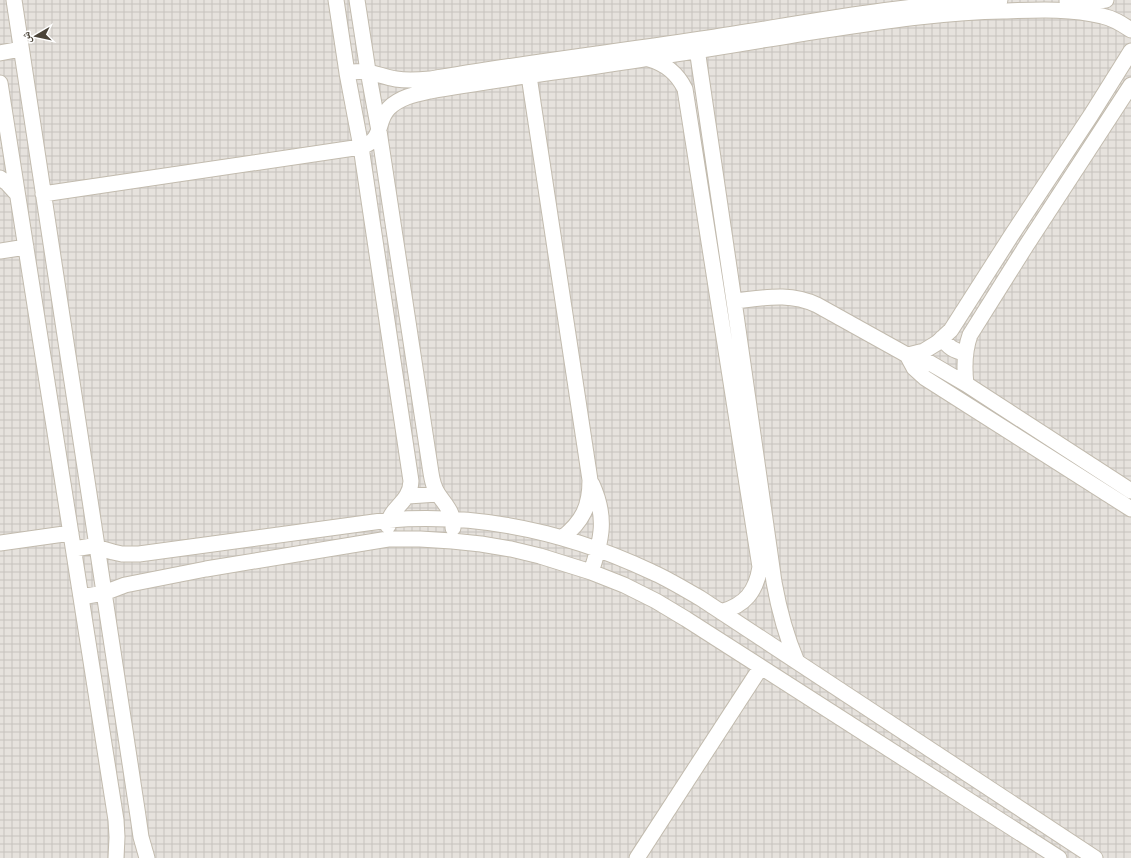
<svg xmlns="http://www.w3.org/2000/svg" width="1131" height="858" font-family="Cabin,'Noto Naskh Arabic',sans-serif">
<style>
.industrial{fill:url(#industrial-grid)}
.lines{fill:none;stroke-linecap:round;stroke-linejoin:round}
.minor-casing{stroke:#c2bbae;stroke-width:17}
.minor{stroke:#fff;stroke-width:15}
</style>
<defs>
<pattern id="industrial-grid" width="8" height="8" patternUnits="userSpaceOnUse"><rect width="8" height="8" fill="#e6e2dd"/><path d="M0 4h8M4 0v8" fill="none" stroke="#c7c3be"/></pattern>
</defs>
<rect width="100%" height="100%" fill="#f6f3ec"/>
<path class="industrial" d="M0 0H1131V858H0Z"/>
<g class="lines">
<defs>
<path id="minor" d="M14 0 138 816 141 837 147 858
M336 0 347 73 361 147 411 481C410 504 389 507 388 526
M357 0 368 71 379 131 431 473C432 480 434 488 438 494 446 506 454 512 453 528
M1067 1 1085 3 1106 0
M696 42 734 301 774 582C779 610 786 636 797 662
M0 53 21 49
M649 59C666 64 677 73 685 89L760 567C756 592 745 605 721 612
M347 73C367 68 378 76 396 79 408 81 419 80 431 79 523 63 616 52 709 38 806 23 902 4 1000 0
M529 76 590 480C590 506 583 521 562 538
M0 83 116 820 117 837 116 858
M0 178 7 183 17 194
M43 194 361 147C385 139 375 122 389 108 400 97 416 94 430 91 503 78 576 70 649 58 705 50 762 40 818 31 880 22 941 12 1003 11 1036 10 1069 8 1102 16 1113 18 1122 24 1131 30
M0 251 26 247
M734 301C764 298 789 292 817 305L907 355 919 357 925 360 966 384 1131 491
M942 338C948 347 954 351 965 353
M907 355 914 368 925 378 1131 509
M908 355 924 351 937 343 951 330 1011 236 1091 115 1131 51
M966 384C964 367 964 352 970 335L1026 246 1131 85
M408 496 438 494
M0 543 71 533
M74 549 92 546 113 552 122 554H139L389 520C480 513 570 533 652 572 668 579 684 589 700 598L1095 858
M591 572C602 539 607 517 592 484
M81 597 104 593 125 585 206 569 388 539H420L452 541 481 544 511 549 540 556 591 572 624 585 656 601 686 619 761 667 1059 858
M637 858 761 667"/>
</defs>
<use href="#minor" class="minor-casing"/>
<use href="#minor" class="minor"/>
</g>
<g transform="translate(36 36) rotate(261)" stroke="#ffffff" stroke-width="3" paint-order="stroke">
<path d="M0-3L7 15L0 10L-7 15Z" fill="#4b4439"/>
<text y="-6" font-size="11" font-weight="bold" text-anchor="middle" fill="#4b4439">ش</text>
</g>
</svg>
